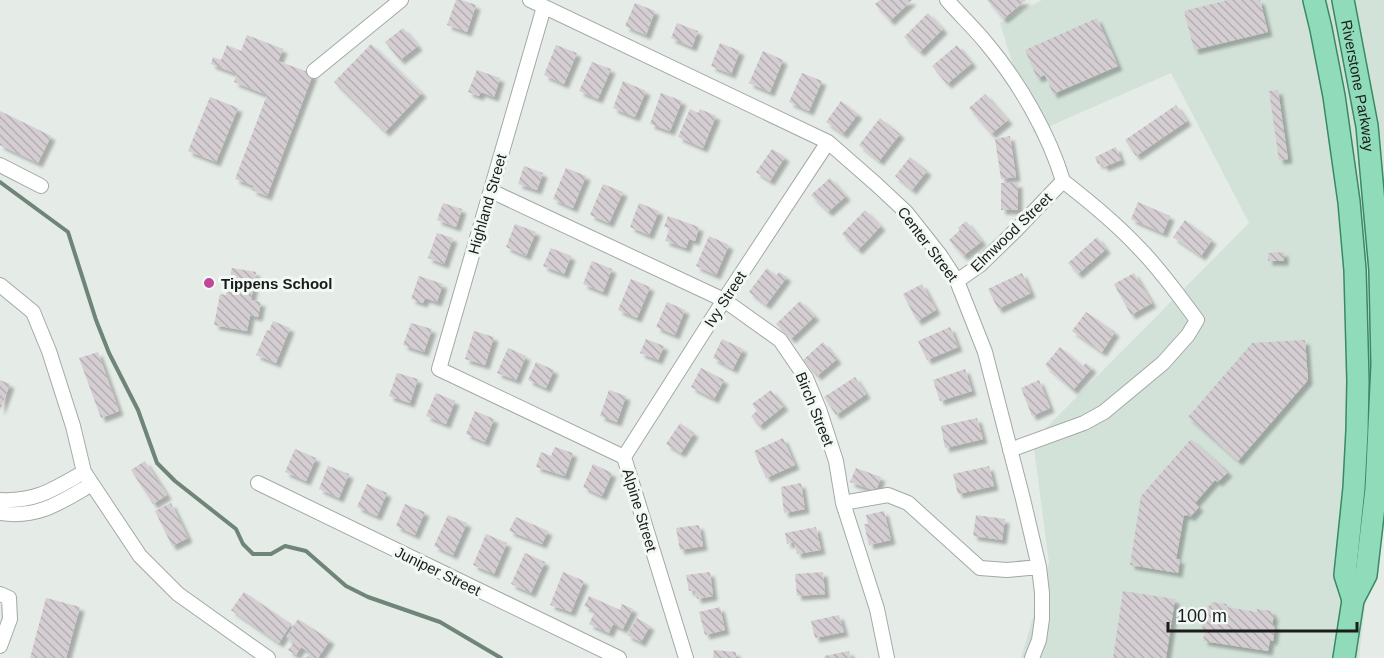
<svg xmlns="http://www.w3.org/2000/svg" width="1384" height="658" font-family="Arial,sans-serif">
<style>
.built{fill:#d3e2d9}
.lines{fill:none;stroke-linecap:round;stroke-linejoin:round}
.stream{stroke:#6e8578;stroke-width:4}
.building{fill:url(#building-back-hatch);filter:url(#shadow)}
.street-casing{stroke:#a3a9a5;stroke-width:16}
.primary-casing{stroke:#378a64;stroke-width:24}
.street{stroke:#fff;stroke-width:14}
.primary{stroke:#90dcba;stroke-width:21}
.poi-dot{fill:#c14799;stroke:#f2f9f5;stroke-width:2}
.labels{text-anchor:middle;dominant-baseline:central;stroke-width:6;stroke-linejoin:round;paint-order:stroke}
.street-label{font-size:15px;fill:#1a1c1b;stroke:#f2f9f5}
.poi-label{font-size:15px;font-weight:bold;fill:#1a1c1b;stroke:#f2f9f5;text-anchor:start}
</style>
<defs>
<pattern id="building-back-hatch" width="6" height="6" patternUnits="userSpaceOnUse" patternTransform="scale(1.5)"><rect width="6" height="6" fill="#d4cdd1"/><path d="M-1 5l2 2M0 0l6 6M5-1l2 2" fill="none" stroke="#b5afb3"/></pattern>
<filter id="shadow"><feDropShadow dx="4.5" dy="4.5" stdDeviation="1.5" flood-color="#0004"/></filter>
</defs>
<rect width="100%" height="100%" fill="#e5ebe7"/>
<path class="built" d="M1042 0H1384V447L1359 658H1021L1049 563 1033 441 1249 223 1171 73 1034 133 1000 23Z"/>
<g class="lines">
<path class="stream" d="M0 182 68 232 96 320 109 353 138 410 157 463 175 481 236 529 243 544 253 554H271L285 546 306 551 346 586 368 597 440 622 501 658"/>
</g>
<path class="building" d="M456 0H461L476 5 467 32 447 25Z
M880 0H912L890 21 875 4Z
M987 0H1026L1003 19Z
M1228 0H1260L1268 32 1194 50 1184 11Z
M635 3 655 11 646 35 625 26Z
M928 13 943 29 920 52 904 37Z
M1097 18 1118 66 1053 94 1045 75 1037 78 1025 50Z
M677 23 698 31 692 47 671 38Z
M403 28 418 46 400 60 385 42Z
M247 35 283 49 278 61 313 74 267 196 252 190 254 186 235 179 267 95 234 82 237 74 211 64 213 57 221 60 227 45 241 51Z
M720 43 740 51 731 74 711 66Z
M371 44 422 93 385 132 334 82Z
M556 45 577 53 564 84 544 75Z
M957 45 972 63 947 84 932 66Z
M763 51 783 60 770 92 749 83Z
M592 62 611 69 598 99 579 91Z
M477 70 500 78 494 97 481 92 479 96 468 92Z
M802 73 822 81 809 111 789 102Z
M623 81 646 91 635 117 613 108Z
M1278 90 1288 159 1279 160 1269 91Z
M661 93 682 101 670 131 650 124Z
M985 94 1008 120 991 134 969 108Z
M210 97 238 108 216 162 188 151Z
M841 101 858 114 843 134 826 122Z
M1176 105 1187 121 1136 156 1125 140Z
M690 109 698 113 700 109 716 116 703 148 678 137Z
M0 111 51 136 38 163 0 145Z
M880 118 900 134 879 161 859 145Z
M1010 136 1016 177 1001 179 995 139Z
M1116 147 1121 160 1104 167 1102 163 1098 164 1095 157Z
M772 149 785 157 770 181 756 172Z
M910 157 927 171 912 190 895 176Z
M524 166 543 173 537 190 518 184Z
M566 168 586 176 573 208 553 199Z
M830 178 846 196 828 212 811 195Z
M1001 183H1018V210H1001Z
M603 184 623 192 609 223 590 215Z
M1138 202 1170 216 1163 233 1131 219Z
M443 203 462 209 456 227 437 220Z
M639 203 659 211 649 235 630 227Z
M865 210 881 226 858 250 842 234Z
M668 216 699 227 695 241 689 239 686 248 665 241 670 228 664 227Z
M1185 220 1212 240 1201 256 1173 237Z
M966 221 982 241 963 256 949 240 960 230 958 228Z
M515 224 536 232 526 256 506 247Z
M437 233 453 238 444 264 428 258Z
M709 236 729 245 716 275 696 266Z
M1097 237 1106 249 1078 274 1068 263Z
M551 248 571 256 564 274 543 266Z
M1284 252V261H1268V253Z
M592 261 612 269 603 292 583 284Z
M232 268 256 272 251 300 261 302 258 317 250 315 247 331 214 325 220 294 226 295Z
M767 268 776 276 779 272 787 277 766 305 749 292Z
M1022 273 1031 293 998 309 988 289Z
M1134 273 1152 303 1131 315 1114 284Z
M419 276 443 284 437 302 425 298 423 303 411 299Z
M631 279 650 287 637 318 618 310Z
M922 284 936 310 917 321 903 294Z
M800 301 815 316 791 339 776 324Z
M667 302 685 310 675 335 656 327Z
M1086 312 1115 332 1102 352 1072 331Z
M273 321 290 328 276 363 256 355 267 330 269 331Z
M411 323 432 329 424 352 403 345Z
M950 327 958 347 927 360 918 341Z
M474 331 494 337 485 365 465 359Z
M646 339 664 346 658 360 640 353Z
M722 339 743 349 733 369 713 358Z
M1305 340 1308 380 1238 461 1188 417 1252 343Z
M823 342 837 359 817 376 803 360Z
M1060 347 1083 366 1086 363 1092 368 1073 390 1045 365Z
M508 348 526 356 516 380 497 373Z
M98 352 119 411 101 418 79 358Z
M536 362 554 370 546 388 528 380Z
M701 368 724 380 714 399 691 387Z
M965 369 972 391 940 401 933 380Z
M397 373 418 379 410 403 389 396Z
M855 377 866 394 836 415 824 397Z
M0 380 10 384 0 411Z
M1039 380 1050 408 1032 416 1021 388Z
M609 390 626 396 617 422 600 416Z
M771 390 784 406 759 426 751 416 757 411 752 404Z
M436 393 455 401 446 424 426 416Z
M475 411 494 419 485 442 466 434Z
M977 418 983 439 945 448 941 426Z
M680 423 694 433 681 453 666 444Z
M783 438 795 465 766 478 754 451Z
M1191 439 1228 472 1218 482 1215 480 1195 503 1199 507 1190 517 1187 514V516L1184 515 1176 559H1180L1178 573 1130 565 1141 496Z
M555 447 573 453 565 476 536 467 541 452 551 456Z
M295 449 316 458 306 481 285 472Z
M145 461 167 495 153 504 131 470Z
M593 464 612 473 602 496 583 487Z
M328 466 349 474 339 498 319 489Z
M989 466 994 486 958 494 953 474Z
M856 468 881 477 876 491 850 482Z
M801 483 805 509 784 513 781 487Z
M367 484 387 493 377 516 357 507Z
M171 503 188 538 172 546 155 511Z
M405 504 425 512 415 535 396 526Z
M884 511 891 540 869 545 864 524H868L866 515Z
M448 515 467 523 453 555 434 546Z
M976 515 1005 519 1002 540 973 536Z
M516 517 548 531 542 544 509 531Z
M699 525 703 546 680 550 676 528Z
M816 527 821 550 797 554 794 542 787 544 785 533Z
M486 534 507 543 494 574 473 565Z
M525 553 545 562 531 593 511 584Z
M563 572 584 581 571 612 550 605Z
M710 572 713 596 697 599 695 591H689L686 575Z
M823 572 825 594 797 596 795 574Z
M1123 591 1175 599 1166 658H1113Z
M244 592 291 624 279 643 231 610Z
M589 596 620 610 622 604 633 609 623 629 613 624 609 633 589 624 595 611 584 606Z
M46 598 80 607 66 658H30Z
M1211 602 1227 604 1226 607 1257 612V609L1272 611 1271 614 1274 615 1272 625 1275 626 1273 641 1270 640 1268 651 1203 641 1205 630H1202L1204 614 1207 615 1209 605H1211Z
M720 607 725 630 705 635 699 612Z
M839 615 844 632 815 638 811 621Z
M637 618 650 626 641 642 627 635Z
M298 619 330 640 318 658H306L310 653 301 647 296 655 288 650 294 642 286 637Z
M714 650 736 652V658H713Z
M849 651 851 658H825L824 656Z"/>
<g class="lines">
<defs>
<path id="street" d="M530 0 828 142 876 184 906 212 940 255 957 281 985 352 1023 499 1039 567 1042 593V619L1039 640 1032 658
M947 0C960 15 975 29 987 44 1019 82 1049 134 1063 181L1017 229 980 265 957 281
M544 7 439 369 624 457 686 658
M314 71 401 0
M0 165 41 186
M491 191 724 300 780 340 806 378 819 409 836 461 843 503 877 609 887 658
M0 285 33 312 49 351 73 426 84 472 140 556 178 594 268 658
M1010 450 1084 423 1104 412 1163 363 1188 335 1197 320C1178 295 1161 270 1139 248 1116 223 1090 202 1063 181
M624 457 724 300 828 142
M258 483 619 658
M0 500C36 502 54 489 84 472
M843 503 888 495 908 503 980 568 1007 570 1039 567
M0 513C38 519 61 502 92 484
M0 594 9 598 10 619 0 646"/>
<g id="primary">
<path d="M1314 0 1321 29 1334 96 1349 202 1355 270 1358 381 1357 431 1354 488 1345 575 1353 600"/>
<path id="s1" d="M1343 0 1367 126 1380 270 1382 365 1376 489 1366 575 1353 600 1344 658"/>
</g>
</defs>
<use href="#street" class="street-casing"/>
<use href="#primary" class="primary-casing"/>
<use href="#street" class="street"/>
<use href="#primary" class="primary"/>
</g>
<circle class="poi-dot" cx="209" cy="283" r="6"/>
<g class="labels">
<g class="street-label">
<text stroke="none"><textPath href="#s1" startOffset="87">Riverstone Parkway</textPath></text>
<text transform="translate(487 204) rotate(-74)">Highland Street</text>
<text transform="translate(1011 232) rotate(-44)">Elmwood Street</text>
<text transform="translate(928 244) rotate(53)">Center Street</text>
<text transform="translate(725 299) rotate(-57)">Ivy Street</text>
<text transform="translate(815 409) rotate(68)">Birch Street</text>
<text transform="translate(640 510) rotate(73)">Alpine Street</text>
<text transform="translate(438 571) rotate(26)">Juniper Street</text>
</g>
<g class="poi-label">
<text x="221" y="283">Tippens School</text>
</g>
</g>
<path d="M1168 622v9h189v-9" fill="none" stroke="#1a1c1b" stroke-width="3"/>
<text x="1177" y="622" font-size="18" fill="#1a1c1b" stroke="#f2f9f5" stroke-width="4.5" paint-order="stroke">100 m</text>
</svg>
